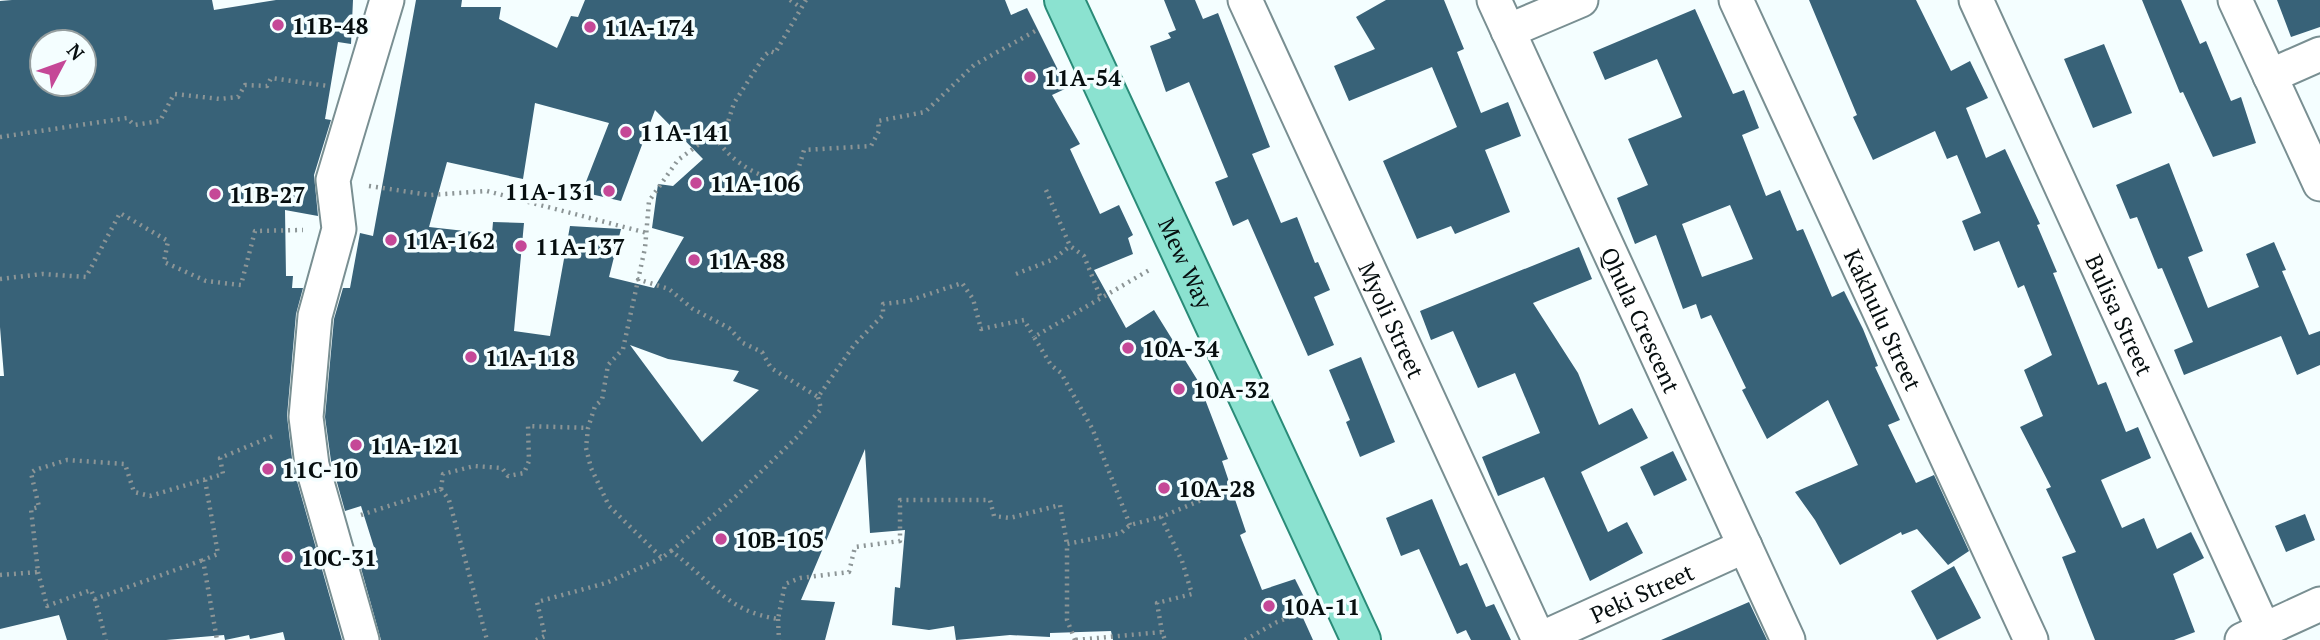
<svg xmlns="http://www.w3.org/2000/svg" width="2320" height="640" font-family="'PT Serif',serif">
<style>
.building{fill:#386278;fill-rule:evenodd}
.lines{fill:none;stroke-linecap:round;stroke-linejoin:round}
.street-casing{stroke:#798f92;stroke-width:37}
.primary-casing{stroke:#2a8b78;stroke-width:42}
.path{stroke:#8c9596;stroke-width:4.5;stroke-dasharray:2 5;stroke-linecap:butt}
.street{stroke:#fff;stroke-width:33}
.primary{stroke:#8be2d0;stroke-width:38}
.poi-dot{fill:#c54897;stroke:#f4feff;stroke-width:2.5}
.labels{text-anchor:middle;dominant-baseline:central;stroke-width:7;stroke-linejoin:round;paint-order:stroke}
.poi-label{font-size:23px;font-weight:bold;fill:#060e0f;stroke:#f4feff;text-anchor:start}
.street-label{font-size:23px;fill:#060e0f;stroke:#f4feff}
</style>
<rect width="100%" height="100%" fill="#f4feff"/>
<path class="building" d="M12 0H212L214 10 276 0H353L351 44 338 42 325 119 331 120 314 175 318 216 285 210 286 276H293L292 288H303L296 314 287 416 293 467 342 640H285L283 632 250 639 249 635 225 640 224 635 166 640H67L59 615 0 629V376H4L0 327V1ZM42 42H84V84H42Z
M416 0H462L461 7H501L499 19 557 48 571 16 578 17 585 0H1005L1011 15 1027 8 1067 88 1052 95 1080 144 1070 149 1100 214 1119 205 1133 235 1128 238 1133 254 1094 270 1126 328 1154 310 1198 381 1228 459 1222 461 1246 532 1240 535 1262 590 1295 579 1308 605 1299 609 1313 640H1113L1111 631 1050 633V637L1010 635 956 640 954 626 929 630 892 625 895 587 900 588 905 530 870 533 865 449 801 600 835 602 825 640H381L361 568 378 560 361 506 345 511 331 461 325 417 334 319 343 288H350L360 233 373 236ZM535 103 609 123 582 192 621 201 655 110 703 159 673 186 658 184 652 228 684 237 654 288 609 277 621 229 570 226 550 336 514 331 524 223 493 222 492 234 429 227 447 162 523 179ZM630 345 668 359 739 371 733 381 759 390 702 442Z
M1164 0H1195L1203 19 1218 13 1270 147 1252 154 1281 223 1297 217 1315 263 1318 262 1330 290 1314 297 1334 345 1308 356 1248 219 1233 226 1215 182 1228 177 1189 82 1166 92 1150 46 1171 38 1168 33 1176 30Z
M1386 0H1444L1464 49 1457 52 1481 113 1508 102 1521 136 1485 150 1510 212 1455 234 1451 226 1417 239 1383 161 1457 127 1432 67 1349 101 1334 66 1375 49 1356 17Z
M1809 0H1916L1951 71 1970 61 1988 98 1966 108 1986 158 2005 149 2040 224 2037 225 2057 272 2053 273 2098 385 2106 382 2126 432 2138 427 2151 458 2101 480 2122 528 2144 518 2157 549 2191 532 2204 558 2173 574 2195 632 2174 640H2095L2062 557 2076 552 2046 489 2051 487 2020 427 2043 416 2024 370 2052 355 2024 285 2018 288 1999 241 1974 251 1962 221 1981 213 1957 155 1947 159 1935 131 1873 160 1853 117 1857 115Z
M2142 0H2181L2200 44 2206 41 2231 101 2241 97 2256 143 2213 157 2183 92 2180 93Z
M2277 0H2320V27L2291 37Z
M1695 9 1733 94 1744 90 1759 128 1742 135 1766 196 1780 190 1797 231 1803 229 1832 297 1844 291 1863 329 1878 366 1875 367 1900 420 1888 425 1916 483 1934 475 1969 551 1948 565 1917 529 1902 535 1901 532 1840 565 1815 520 1795 492 1858 465 1828 400 1767 439 1742 390 1746 388 1711 315 1701 319 1696 304 1683 309 1656 235 1635 244 1617 198 1648 185 1628 139 1682 117 1657 59 1605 80 1593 52ZM1730 205 1753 259 1702 277 1682 224Z
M2104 44 2132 113 2093 128 2064 59Z
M2169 163 2203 251 2188 257 2208 308 2259 287 2246 254 2274 242 2286 270 2282 271 2309 335 2320 331V365L2297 375 2281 336 2184 375 2174 350 2193 342 2162 268 2158 269 2137 217 2130 219 2116 185Z
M1579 247 1592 279 1533 303 1578 373 1599 425 1632 408 1648 438 1581 472 1608 532 1627 522 1643 553 1590 581 1544 477 1498 496 1482 457 1540 433 1515 373 1478 388 1453 331 1431 340 1420 311Z
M1361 357 1395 442 1360 457 1346 422 1350 420 1329 370Z
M1673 451 1687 480 1654 496 1640 467Z
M1432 499 1460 566 1467 563 1486 607 1494 604 1511 640H1471L1466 630 1457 634 1419 549 1401 556 1386 518Z
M2305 514 2315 540 2286 552 2275 526Z
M1954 566 1981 618 1937 640 1911 591Z
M1749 602 1767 640H1661Z"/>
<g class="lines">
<defs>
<g id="street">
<path id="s1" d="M1245 0 1539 640"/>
<path id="s2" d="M1494 0 1788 640"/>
<path id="s3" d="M1736 0 2031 640"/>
<path id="s4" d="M1976 0 2264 630"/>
<path d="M2235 0 2320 184"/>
<path d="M1508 31 1581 0"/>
<path d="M2270 76 2320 54"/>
<path d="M362 640 312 465 306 417 315 316 339 229 333 180 387 0"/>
<path id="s5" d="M1538 640 1745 546"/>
<path d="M2242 640 2320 604"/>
</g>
<g id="primary">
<path id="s6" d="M1064 0 1361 640"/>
</g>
</defs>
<use href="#street" class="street-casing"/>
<use href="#primary" class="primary-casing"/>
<path class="path" d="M790 0 800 7
M806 0 775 53 770 51 765 55 734 103 728 122 715 137 706 139 678 160 649 201 645 248 623 349 608 365 602 400 595 406 588 428 586 448 591 468 609 506 662 558 671 551C711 580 725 611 778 619L785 584 800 578 849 572 855 547 900 541V500H990L994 516 1010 518 1060 505 1067 544
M0 137 127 118 134 125 160 121 174 94 220 99 238 97 245 85 267 86 271 78 328 86
M715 137C733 164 757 176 788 184L795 180 804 150 871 146 879 131 878 121 925 112 974 65 1037 30
M369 186 430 195 487 191 647 233
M1046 190 1070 246 1084 256 1100 296
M1016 274 1054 259 1070 246
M0 279 42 274 86 277 120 213 168 241 164 262 206 281 241 285 255 231 303 230
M637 279 669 289 693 309 729 328 743 343 762 352 771 368 818 397 854 345 883 315V304L908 301 962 283 973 299 981 329 1024 320 1034 337
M205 480 218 554 203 560 217 640
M441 489 449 500 487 640
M361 515 441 489 443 474 474 466 502 468 508 476 524 473 529 461 528 426 588 428
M1130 525 1092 428 1061 373 1051 365 1034 337 1151 269
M671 551 734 498 797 437 821 409 818 397
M38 572 47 606 91 590 95 599 203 560
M0 575 38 572 31 509 39 507 31 473 35 470 67 460 125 464 134 492 150 496 223 474 220 458 273 436
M95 599 106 640
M778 619 779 640
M1162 632 1157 603 1192 594 1182 561 1161 517 1249 480
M536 640 545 636 537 602 606 583 662 558
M1075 640 1067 620V544L1121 533 1130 525 1161 517
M1076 640 1162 632 1165 640
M1245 640 1277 622 1307 610"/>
<use href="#street" class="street"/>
<use href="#primary" class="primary"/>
</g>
<g class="poi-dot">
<circle cx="278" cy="25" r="7"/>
<circle cx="590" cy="27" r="7"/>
<circle cx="1030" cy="77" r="7"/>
<circle cx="626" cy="132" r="7"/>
<circle cx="696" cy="183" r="7"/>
<circle cx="609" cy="191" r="7"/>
<circle cx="215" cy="194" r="7"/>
<circle cx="391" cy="240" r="7"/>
<circle cx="521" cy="246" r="7"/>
<circle cx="694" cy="260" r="7"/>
<circle cx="1128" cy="348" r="7"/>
<circle cx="471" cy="357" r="7"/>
<circle cx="1179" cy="389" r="7"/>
<circle cx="356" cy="445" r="7"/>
<circle cx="268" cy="469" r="7"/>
<circle cx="1164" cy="488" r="7"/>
<circle cx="721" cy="539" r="7"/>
<circle cx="287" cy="557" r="7"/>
<circle cx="1269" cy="606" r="7"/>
</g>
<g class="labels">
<g class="poi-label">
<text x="292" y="25">11B-48</text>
<text x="604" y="27">11A-174</text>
<text x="1044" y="77">11A-54</text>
<text x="640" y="132">11A-141</text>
<text x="710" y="183">11A-106</text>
<text x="595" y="191" text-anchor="end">11A-131</text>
<text x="229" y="194">11B-27</text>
<text x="405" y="240">11A-162</text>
<text x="535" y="246">11A-137</text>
<text x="708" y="260">11A-88</text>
<text x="1142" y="348">10A-34</text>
<text x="485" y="357">11A-118</text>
<text x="1193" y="389">10A-32</text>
<text x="370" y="445">11A-121</text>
<text x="282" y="469">11C-10</text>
<text x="1178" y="488">10A-28</text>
<text x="735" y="539">10B-105</text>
<text x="301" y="557">10C-31</text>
<text x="1283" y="606">10A-11</text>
</g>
<g class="street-label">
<text stroke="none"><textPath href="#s6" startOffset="290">Mew Way</textPath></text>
<text stroke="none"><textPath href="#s4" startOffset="346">Bulisa Street</textPath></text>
<text stroke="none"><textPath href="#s1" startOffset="352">Myoli Street</textPath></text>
<text stroke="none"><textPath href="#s2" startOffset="352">Qhula Crescent</textPath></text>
<text stroke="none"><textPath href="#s3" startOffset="352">Kakhulu Street</textPath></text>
<text stroke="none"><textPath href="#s5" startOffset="114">Peki Street</textPath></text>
</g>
</g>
<g transform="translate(63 63) rotate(49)"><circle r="33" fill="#f4feff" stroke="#959e9f" stroke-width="2"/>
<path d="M0-5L12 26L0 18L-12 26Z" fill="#c54897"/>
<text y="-10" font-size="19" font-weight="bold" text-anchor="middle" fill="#060e0f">N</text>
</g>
</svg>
